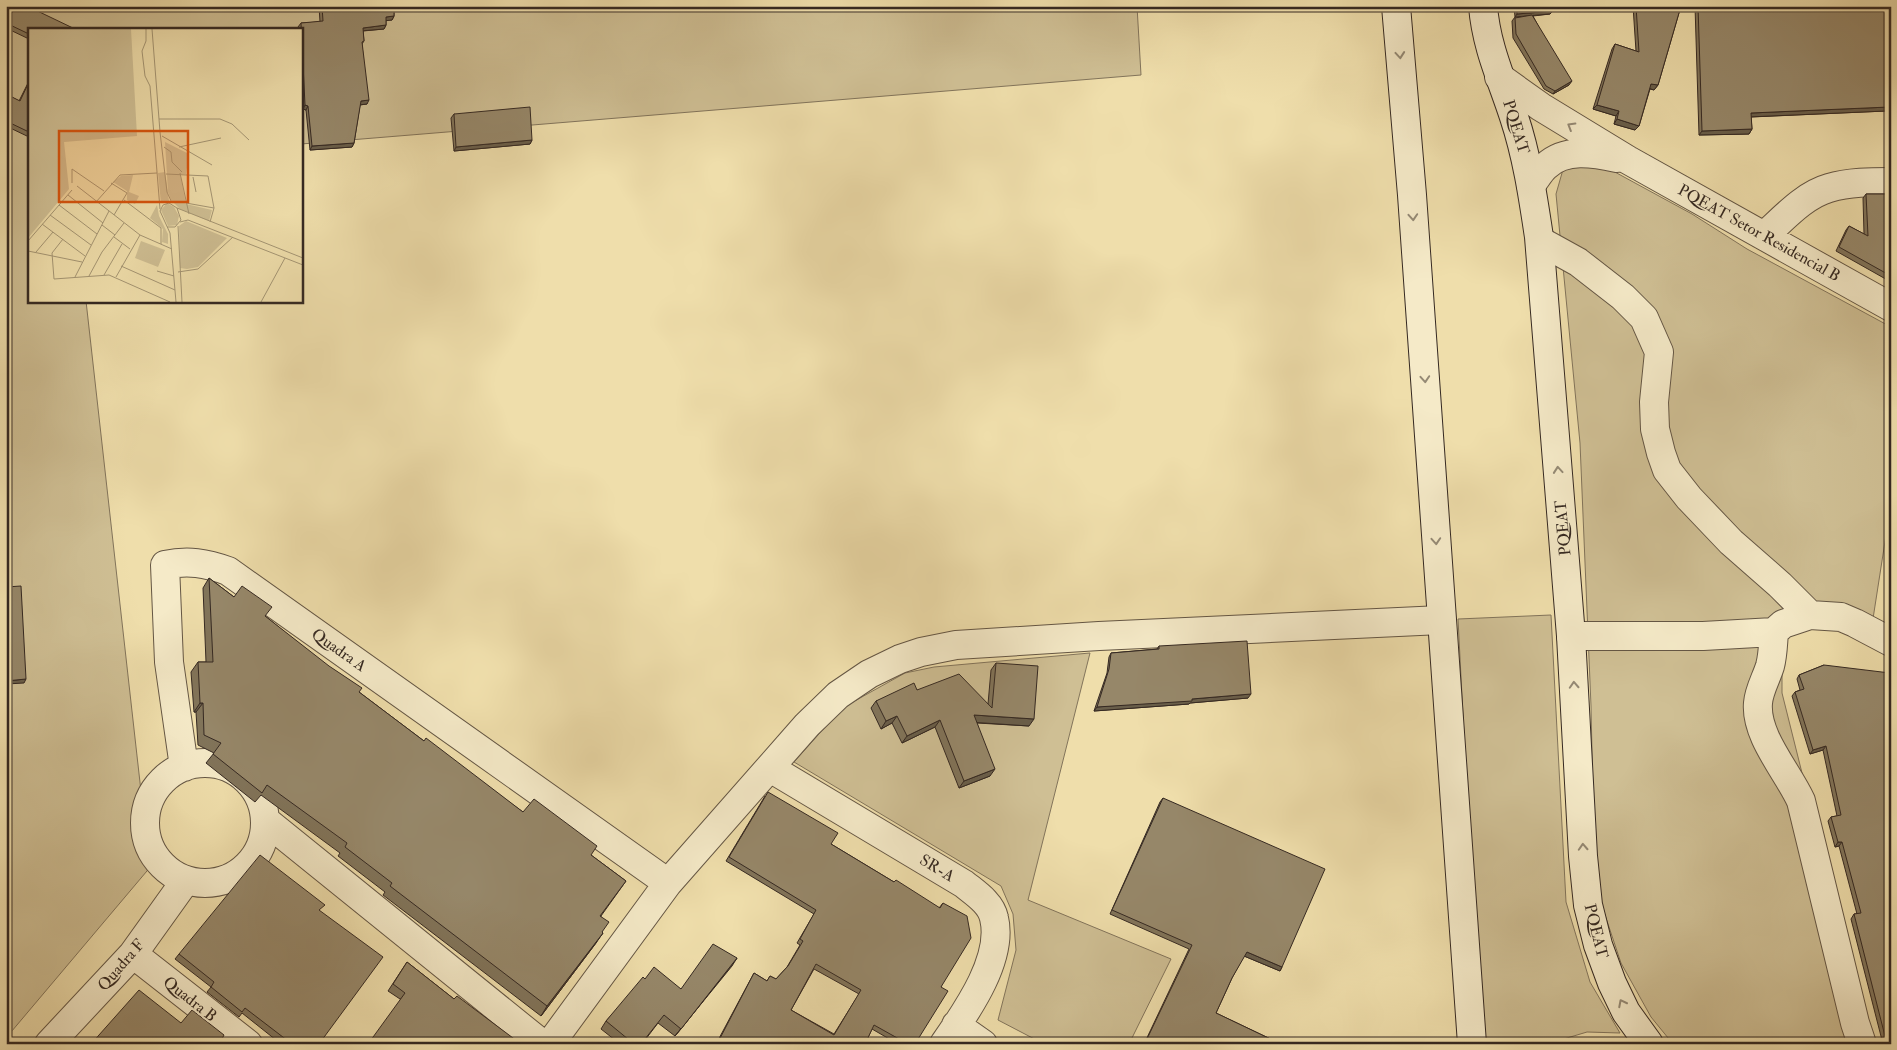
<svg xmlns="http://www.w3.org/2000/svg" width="1897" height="1050" font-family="'IM FELL Double Pica',serif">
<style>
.green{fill:#cfbf94;stroke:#82745b}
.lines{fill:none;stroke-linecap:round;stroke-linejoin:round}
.street-casing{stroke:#645644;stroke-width:30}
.secondary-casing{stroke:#352922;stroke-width:30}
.street{stroke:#f5eac8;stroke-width:28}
.secondary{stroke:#f5eac8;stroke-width:28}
.wall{fill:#81745a;stroke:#352922;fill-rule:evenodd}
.shaded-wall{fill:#695e4a;stroke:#352922}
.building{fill:#968769;stroke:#352922;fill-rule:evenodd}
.oneway{stroke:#958a75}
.labels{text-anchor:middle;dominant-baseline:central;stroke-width:4;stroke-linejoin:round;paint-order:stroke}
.street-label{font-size:16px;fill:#352922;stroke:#f5eac8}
.inset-road{fill:none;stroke:#a59674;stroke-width:1}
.view{fill:#d6540e;fill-opacity:0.15;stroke:#d6540e;stroke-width:2.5}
.inset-edge{fill:none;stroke:#352922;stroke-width:2.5}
</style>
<rect width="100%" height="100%" fill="#efdeab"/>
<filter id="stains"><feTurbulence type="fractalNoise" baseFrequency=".004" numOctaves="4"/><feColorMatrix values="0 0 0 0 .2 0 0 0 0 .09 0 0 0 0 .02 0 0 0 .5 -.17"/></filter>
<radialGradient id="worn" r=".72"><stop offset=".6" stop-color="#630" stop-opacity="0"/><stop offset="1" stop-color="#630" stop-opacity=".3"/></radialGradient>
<path class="green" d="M6 6H1137L1141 75 301 144V29H29V301H86L145 827 152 865 6 1038Z
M1602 165 1692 214 1747 249 1891 327V503L1870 638 1844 621 1782 632V693L1813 817 1864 1044H1673L1651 1017 1621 963 1599 897 1593 799 1591 706 1580 443 1556 194 1564 166Z
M1551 615 1566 902 1590 982 1620 1033 1587 1032 1547 1044H1480L1458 619Z
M1090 653 1028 900 1171 959 1129 1044H1044L998 1020 1016 950 1013 914 1001 886 794 762 842 708 905 673 934 667Z"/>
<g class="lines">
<defs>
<path id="street" d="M1499 77 1541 107 1628 160 1891 307
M1531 185C1536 179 1540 171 1546 166 1565 148 1593 153 1617 158
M1764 236C1783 219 1804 195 1829 188 1849 182 1871 182 1891 182
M1540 241 1578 262 1623 297 1644 318 1659 352 1654 402 1655 429 1661 453 1667 470 1689 498 1731 542 1780 585 1810 615
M1774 632C1773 643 1773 655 1770 666 1766 679 1759 690 1758 703 1755 736 1788 772 1801 801L1855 1023 1862 1044
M1571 636H1703L1774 632 1783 624 1810 615 1841 617 1855 623 1891 642
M145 823a60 60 0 1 1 120 0a60 60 0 1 1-120 0Z
M184 767 169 662 165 565C188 560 206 563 228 571L668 883
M770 768 964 884C975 893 991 903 994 918 1004 959 966 1012 944 1044
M266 821 542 1044
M133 954 248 1044
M956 1025 983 1044
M49 1044 133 954 186 880
M550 1044 668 883 807 725 838 695 869 674 900 659 921 652 956 645 1099 636 1441 620"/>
<path id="secondary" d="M1396 6 1412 195 1472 1044
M1483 6C1486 46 1502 80 1514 117 1527 156 1533 197 1539 237L1571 636 1583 856 1588 905 1598 945 1612 983 1626 1012 1649 1044"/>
</defs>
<use href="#street" class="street-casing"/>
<use href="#secondary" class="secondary-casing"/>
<use href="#street" class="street"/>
<use href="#secondary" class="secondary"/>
</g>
<path class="wall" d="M6 6 29 29V39L6 28Z
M319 6H394V16L392 20H386V25L384 29 363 31 364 41 362 44 367 104 360 105 354 143 352 147 310 150 306 110 303 109 301 84V29H298V27L301 23 320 22Z
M1514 6H1553L1550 14 1533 16 1569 85 1553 94 1544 89 1513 38 1512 21 1515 17Z
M1633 6H1681L1658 85 1654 90 1650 89 1639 126 1635 130 1614 124 1616 116 1593 109 1612 49 1615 44 1636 51Z
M1695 6H1891V136H1887L1886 111 1751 117 1752 129 1749 134 1699 135Z
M29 81V137L6 126V94L19 101Z
M454 114 532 140 530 144 454 151 451 118Z
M1866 194H1891V282L1836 251 1846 230 1849 226 1864 234 1863 198Z
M209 578 234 597 265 616 359 692 424 741 523 812 591 855 626 881 601 916 602 932 596 943 541 1016 383 895 385 892 338 856 340 853 261 795 255 802 206 763 214 753 198 745 196 712H194L191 672 198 662H206L203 588Z
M1159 646 1248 698 1190 703 1189 704 1094 711 1107 673 1109 657 1111 653 1157 649Z
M996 663 1029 726 977 723 990 776 959 788 935 727 902 743 892 723 881 729 871 708 876 701 917 690 988 704 991 670Z
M1824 665 1891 1044H1883L1851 919 1854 914H1857L1839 846 1835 847 1828 821 1831 817 1837 816 1823 750 1810 754 1792 696 1795 692 1800 690 1797 679 1799 675Z
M765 796 831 844 894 882 939 908 943 903 941 987 915 1044H898L872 1029 865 1044H716L754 973 767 981 770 976 776 979 787 967 800 945 797 943 814 914 726 861ZM814 969 859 994 834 1034 791 1010Z
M1163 798 1282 967 1280 971 1244 956 1232 978 1216 1013 1281 1044H1144L1189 949 1110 914 1160 802Z
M320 911 319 1044H281L242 1013 239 1017 207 992 211 987 175 959 179 954Z
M737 958 675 1036 658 1023 642 1044H620L601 1029 606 1021 645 979 681 989Z
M407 962 454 999H400L388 991Z"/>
<path class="shaded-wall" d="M1553 11 1550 14 1515 17 1517 14Z
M394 16 392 20 383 21 386 17Z
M386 25 384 29 360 31 363 28Z
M1572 81 1569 85 1553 94 1555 91Z
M1651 84 1658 85 1654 90 1648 88Z
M369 100 367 104 358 105 361 101Z
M305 105 308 106 306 110 303 109Z
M1597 105 1619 111 1616 116 1593 109Z
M1889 107 1886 111 1748 117 1751 113Z
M1617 119 1639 126 1635 130 1614 124Z
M1752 129 1749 134 1699 135 1702 131Z
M1890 132 1891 136H1887Z
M532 140 530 144 454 151 456 147Z
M354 143 352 147 310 150 312 146Z
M26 679 24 683 6 684V681Z
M1251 694 1248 698 1190 703 1189 704 1094 711 1097 707Z
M200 703H203L196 712H194Z
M974 715 1034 719 1029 726 969 722Z
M897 716 892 723 881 729 886 721Z
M940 720 935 727 902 743 907 736Z
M1826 746 1823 750 1810 754 1813 750Z
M995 769 990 776 959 788 964 781Z
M1838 842H1842L1839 846 1835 847Z
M603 933 596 943 541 1016 547 1006Z
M1247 952 1282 967 1280 971 1244 956Z
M737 958 732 966 675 1036 681 1029Z"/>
<path class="building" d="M6 6H27L75 29H29V34L6 23Z
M322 6H394V16L386 17V25L363 28 364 41 362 42 369 100 361 101 354 143 312 146 308 106 305 105 301 23 323 21Z
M1517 6H1553V11L1517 14Z
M1636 6H1681L1658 85 1651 84 1639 126 1617 119 1619 111 1597 105 1615 44 1639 52Z
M1698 6H1891V132L1889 107 1751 113 1752 129 1702 131Z
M1532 15 1572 81 1555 91 1546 86 1516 34 1515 18Z
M29 82V132L6 121V94L20 101Z
M530 107 532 140 456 147 454 114Z
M1866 194H1891V276L1839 247 1849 226 1868 236Z
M209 578 234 597 242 586 272 607 265 616 329 666 362 688 359 692 424 741 426 738 523 812 534 799 597 846 591 855 626 881 600 916 609 922 602 932 603 933 547 1006 390 886 392 883 345 847 347 843 267 785 262 793 213 754 221 743 204 735 203 703H200L198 662H213Z
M21 586 26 679 6 681V587Z
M1247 641 1251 694 1192 699V701L1097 707 1109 669 1111 653 1159 649V646Z
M996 663 1038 666 1034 719 974 715 995 769 964 781 940 720 907 736 897 716 886 721 876 701 914 683 917 690 959 674 992 708Z
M1824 665 1890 673 1891 683V1044H1887L1854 914 1861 913 1842 842H1838L1831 817 1841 815 1826 746 1813 750 1795 692 1804 689 1799 675Z
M768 792 838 833 831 844 894 882 896 880 940 908 943 903 967 916 971 938 941 987 948 991 915 1044H908L874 1025 865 1044H717L754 973 767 981 770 976 776 979 788 966 803 941 800 939 816 910 729 857ZM816 964 861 990 834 1035 791 1010Z
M1163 798 1325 869 1282 967 1247 952 1232 978 1216 1013 1281 1044H1151L1146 1041 1192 945 1112 910Z
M260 855 325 905 319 910 383 957 319 1044H292L245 1008 242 1012 211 987 214 982 179 954Z
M713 944 737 958 681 1029 664 1015 641 1044H634L606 1021 643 977 645 979 654 967 681 989Z
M407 962 454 999 457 996 521 1044H368L405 993 393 984Z
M139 990 181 1023 192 1010 224 1035 220 1043 222 1044H91Z
M1299 1041 1305 1044H1297Z"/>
<defs><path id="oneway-chevron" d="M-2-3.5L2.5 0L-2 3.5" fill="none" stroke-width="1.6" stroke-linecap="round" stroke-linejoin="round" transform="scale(1.25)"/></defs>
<g class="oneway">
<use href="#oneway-chevron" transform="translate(1400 55) rotate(85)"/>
<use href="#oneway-chevron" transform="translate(1571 126) rotate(-149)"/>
<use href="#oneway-chevron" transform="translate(1413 217) rotate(86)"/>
<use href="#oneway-chevron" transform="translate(1425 379) rotate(86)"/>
<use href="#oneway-chevron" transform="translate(1558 470) rotate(-95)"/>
<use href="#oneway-chevron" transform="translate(1436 541) rotate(86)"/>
<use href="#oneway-chevron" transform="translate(1574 685) rotate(-93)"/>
<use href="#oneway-chevron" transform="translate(1583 847) rotate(-93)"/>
<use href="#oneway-chevron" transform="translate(1622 1003) rotate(-117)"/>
</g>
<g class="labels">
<g class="street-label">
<text transform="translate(1516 127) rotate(73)">PQEAT</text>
<text transform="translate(1759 233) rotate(29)">PQEAT Setor Residencial B</text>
<text transform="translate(1563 528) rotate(-95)">PQEAT</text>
<text transform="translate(339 650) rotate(35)">Quadra A</text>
<text transform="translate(937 868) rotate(31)">SR-A</text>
<text transform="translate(1596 931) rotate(76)">PQEAT</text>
<text transform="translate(121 965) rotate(-49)">Quadra F</text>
<text transform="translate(190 999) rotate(38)">Quadra B</text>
</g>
</g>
<g transform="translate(28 28)">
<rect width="275" height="275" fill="#efdeab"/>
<path d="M0 1H103L109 108 36 114 41 161 0 210ZM137 114 161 126 158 146H152L158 176 184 182 181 193 152 181 143 172 140 164ZM137 144 141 173 133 175 130 145ZM105 147 101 164 111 168 107 176 99 172V163L85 154 93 148ZM139 175 146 179 151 188 149 197 140 198 133 182ZM129 177 131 188 140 206V216L134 214 135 201 122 190ZM158 193 199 210 170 239 159 241 152 240 151 198ZM113 213 137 222 130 239 107 230Z" fill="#cfbf94"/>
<path class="inset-road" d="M118 1V13L114 23 117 48 122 58 132 181M124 1 132 104 139 164 144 175M131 91H192L204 96 221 112M134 108 184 137M136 119 143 124 144 134 154 144M151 119 193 110M152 145 161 186M138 146 180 148 186 180 182 194M165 149 168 164M44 155V141L76 163M83 155 99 165 86 187M49 158 112 207 144 221M40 167 75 195M96 172 133 200V216M68 174 92 147 129 145M158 175 186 180M31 177 69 206M149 180 275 230M22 187 63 217M152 194 160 192 275 237M14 196 57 228M74 197 87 207M150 198 154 274M139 199H147L153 192 149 180 141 175 135 177 132 183 142 205 148 274M86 209 102 221M35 211 24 225 26 251 81 247 142 274M0 213 44 162M0 223 54 234M8 224 25 204M93 238 147 262M129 243 146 248M150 244 170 241 205 209M76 247 94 216M61 248 74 224 96 195M47 249 81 183M88 249 112 207M233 274 257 230"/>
<path class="view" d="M31 103H160V174H31Z"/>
<rect width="275" height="275" class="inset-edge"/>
</g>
<rect width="1897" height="1050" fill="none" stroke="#efdeab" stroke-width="25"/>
<rect x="8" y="8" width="1882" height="1035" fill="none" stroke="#352922" stroke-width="2.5"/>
<rect x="12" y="12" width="1872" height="1025" fill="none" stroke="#352922"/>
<rect width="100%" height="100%" filter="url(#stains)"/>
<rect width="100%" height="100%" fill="url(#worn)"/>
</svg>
